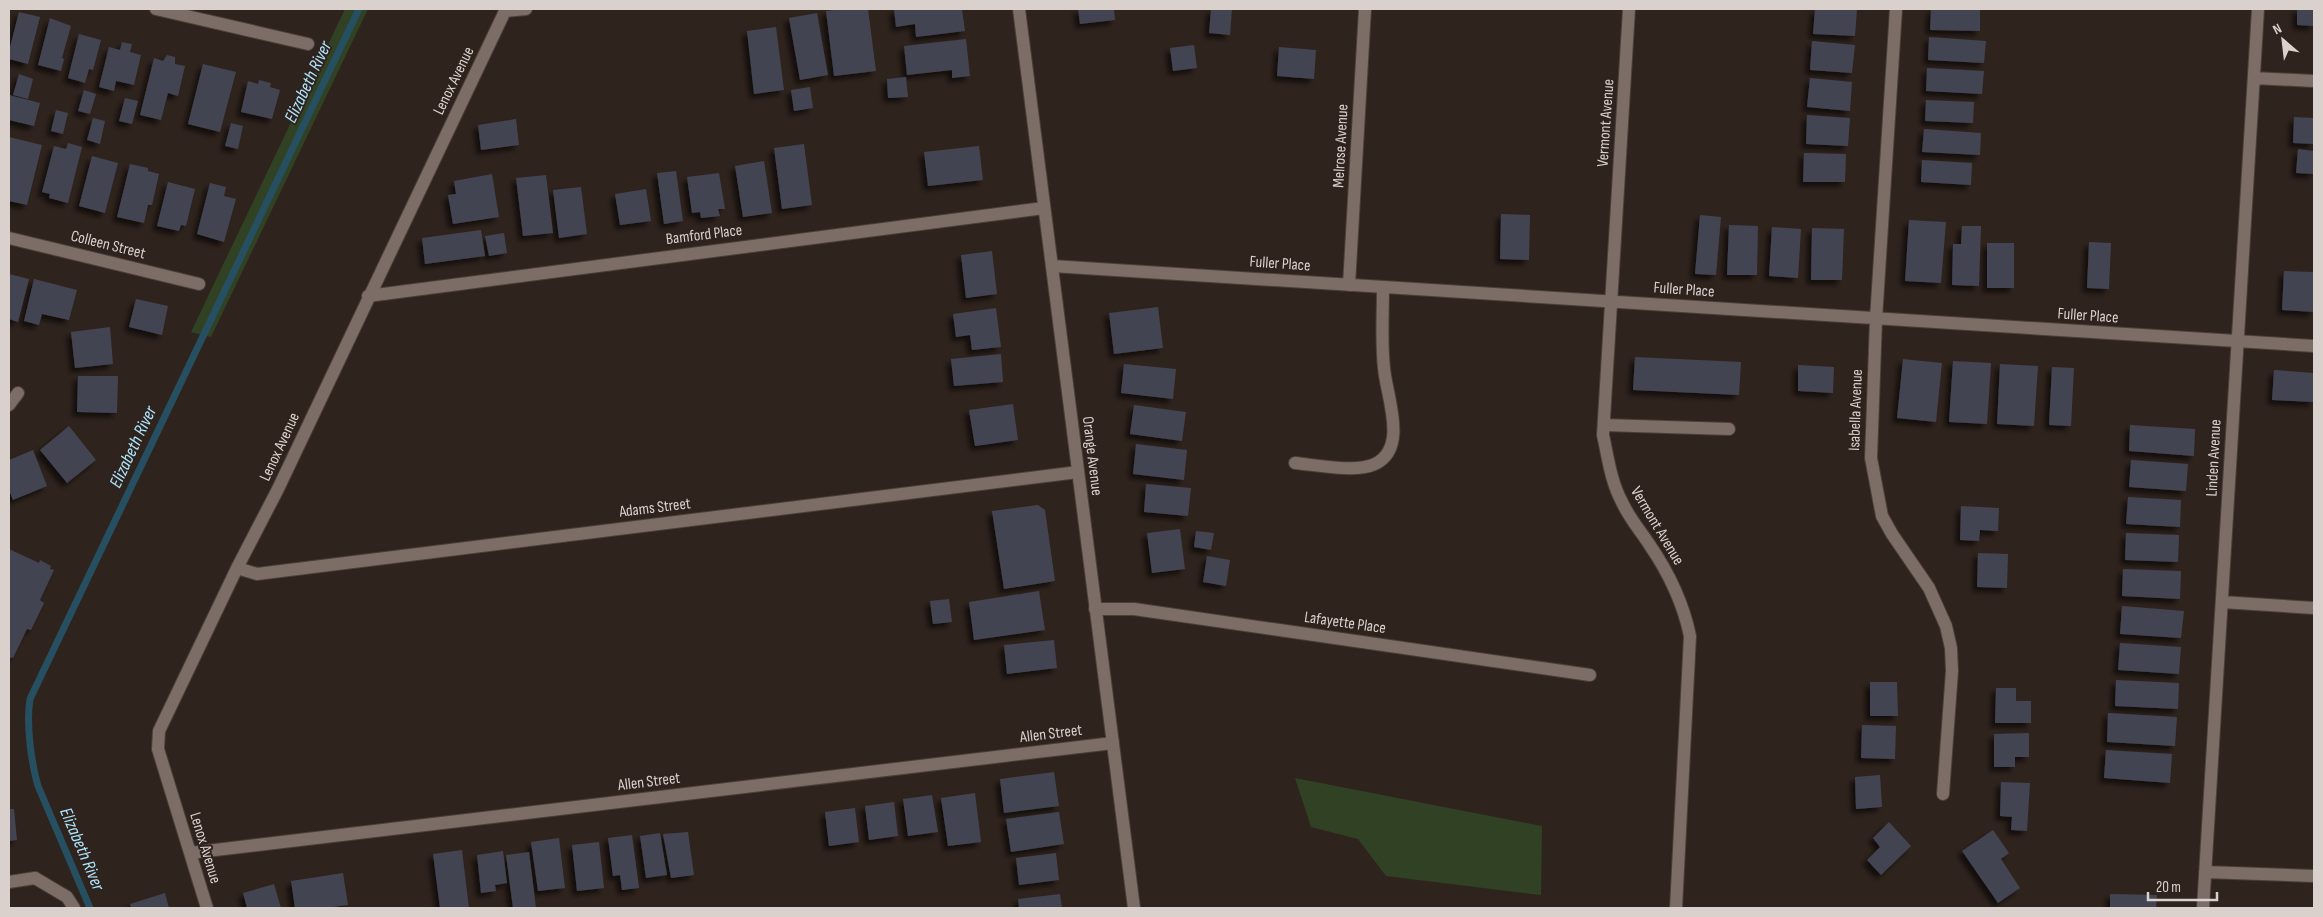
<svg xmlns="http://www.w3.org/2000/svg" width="2323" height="917" font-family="'Sofia Sans Condensed',sans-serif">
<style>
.green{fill:#314224}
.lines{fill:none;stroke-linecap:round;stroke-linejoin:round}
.stream{stroke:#264f61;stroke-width:7}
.building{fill:#434451;filter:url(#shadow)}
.lane-casing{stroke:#4a3f3a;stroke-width:14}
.street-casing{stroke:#4a3f3a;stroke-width:14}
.secondary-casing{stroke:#4a3f3a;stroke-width:14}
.lane{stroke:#7c6d66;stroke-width:12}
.street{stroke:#7c6d66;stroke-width:12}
.secondary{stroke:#7c6d66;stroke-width:12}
.labels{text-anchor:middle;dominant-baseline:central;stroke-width:4;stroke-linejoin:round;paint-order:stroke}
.street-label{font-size:16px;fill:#dad1cd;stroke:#2f231d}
.water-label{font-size:18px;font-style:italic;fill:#ace4fe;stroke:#2f231d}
</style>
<defs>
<filter id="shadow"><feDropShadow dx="-4.5" dy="4.5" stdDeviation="2.5" flood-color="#0009"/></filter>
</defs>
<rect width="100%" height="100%" fill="#2f231d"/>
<path class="green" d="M345 9H368L211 337 191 332Z
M1295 778 1542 826 1541 895 1386 876 1358 839 1311 827Z"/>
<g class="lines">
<path class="stream" d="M90 908 38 786C31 762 26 723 30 699L359 9"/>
</g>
<path class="building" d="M843 9H868L876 71 834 76 826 11Z
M894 9H962L965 31 916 37 915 24 896 27Z
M1078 9H1114L1115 20 1080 24Z
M1211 9H1232L1230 35 1209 33Z
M1815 9H1857L1855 36 1813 34Z
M1931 9H1980V31L1930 30Z
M2297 9H2314V26L2297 25Z
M19 12 40 17 28 64 9 59V51Z
M817 13 828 75 800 80 789 18Z
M50 18 71 26 62 58 64 59 61 71 38 65Z
M776 27 784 90 754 94 747 31Z
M79 34 101 40 93 70 89 69 85 83 68 78Z
M1929 37 1986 41 1984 63 1928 60Z
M966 39 970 76 952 78V70L907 75 904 46Z
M1812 41 1855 45 1852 73 1810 70Z
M122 42 132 44 130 52 141 55 134 85 116 81 114 91 99 87 109 47 120 50Z
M1194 45 1197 68 1173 71 1170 48Z
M1279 47 1316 50 1314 79 1277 76Z
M167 55 175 57V64L185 66 178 96 168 93 161 120 140 115 154 58 163 61Z
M203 64 236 72 220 132 188 124Z
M1927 68 1984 71 1982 94 1926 91Z
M19 74 33 79 28 99 13 95Z
M906 77 908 97 888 98 887 79Z
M1810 78 1852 82 1850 111 1807 107Z
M259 80 271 83 270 87 280 90 272 119 241 112 248 81 258 84Z
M810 87 813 108 794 111 791 90Z
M84 90 96 94 90 114 78 111Z
M9 95 40 103 34 126 9 120Z
M125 98 138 101 132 124 119 121Z
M1926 100 1974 102 1973 123 1925 121Z
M56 110 68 113 63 134 51 131Z
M1807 115 1850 118 1848 146 1806 144Z
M2294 117 2314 118V144L2293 143Z
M93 118 105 121 100 144 87 140Z
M516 119 519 145 481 150 478 125Z
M231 123 243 126 238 149 225 146Z
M1924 129 1981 133 1980 155 1922 152Z
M9 137 42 145 27 205 9 201Z
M68 143 82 147 68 203 49 198 50 194 42 192 54 146 66 149Z
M804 144 812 205 782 209 774 148Z
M979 146 983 180 928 186 924 152Z
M2298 149 2314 151V174L2296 173Z
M1804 153 1846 154 1845 182H1803Z
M92 156 118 163 105 213 79 206Z
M1922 160 1972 163 1971 185 1921 182Z
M764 161 772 213 743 217 735 166Z
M130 164 148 168V171L159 174 152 205H148L144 223 117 217Z
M676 171 683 221 664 224 657 173Z
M719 173 725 209H718L720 216 701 218 700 212 692 213 687 177Z
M492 174 499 217 453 224 448 195 456 194 454 181Z
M546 175 553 233 523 236 516 178Z
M168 182 195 189 186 226 181 225 179 231 157 226Z
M210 183 226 187 224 196 236 199 224 242 197 234Z
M581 187 587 234 559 238 553 190Z
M646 189 651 221 620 225 615 194Z
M1501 214 1530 215 1529 260 1500 259Z
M1700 215 1721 217 1716 275 1695 274Z
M1909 220 1946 222 1941 283 1905 281Z
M1729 225 1758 226 1757 275H1727Z
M1962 226H1981L1979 286 1952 285 1953 244H1961Z
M1772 227 1801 229 1798 278 1769 276Z
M1812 228 1844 229 1842 280H1811Z
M481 230 485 256 425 264 422 238Z
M504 233 507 253 489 256 485 236Z
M2089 242 2111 243 2109 289 2087 288Z
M1987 243H2014V288H1987Z
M992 251 997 294 966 298 961 255Z
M2284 271 2314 272V312L2282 310Z
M9 274 29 279 18 322 9 319Z
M34 279 77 290 69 320 42 314 39 325 24 321Z
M136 299 168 306 162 335 129 327Z
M1158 307 1163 348 1114 354 1109 313Z
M996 308 1001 347 972 350 970 335 956 337 953 314Z
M110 327 113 364 75 368 71 332Z
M1001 354 1003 382 954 386 951 359Z
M1635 357 1741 362 1739 395 1633 390Z
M1903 359 1942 363 1936 422 1897 418Z
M1953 361 1991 363 1987 424 1949 422Z
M1124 364 1176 369 1173 399 1121 393Z
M2000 364 2038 366 2034 426 1997 424Z
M1798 365 1834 367 1833 393 1798 391Z
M2052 367 2074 368 2071 426 2049 425Z
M2274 370 2314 373V402L2272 400Z
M78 376H118L117 413 77 412Z
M1013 404 1018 440 975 446 969 410Z
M1134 405 1186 412 1182 441 1130 434Z
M2130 425 2195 429 2194 456 2129 451Z
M69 426 96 460 67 483 40 450Z
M1136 444 1187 450 1184 480 1133 474Z
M33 450 47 486 13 500 9 490V460Z
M2131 460 2188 464 2186 491 2129 487Z
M1146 484 1191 488 1188 516 1144 512Z
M2128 497 2181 500 2180 527 2126 524Z
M1038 505 1045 510 1055 581 1004 589 992 511Z
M1961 506 1999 508 1998 531 1980 530 1979 541 1960 540Z
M1180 529 1185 569 1152 573 1147 533Z
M1196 531 1214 533 1211 550 1194 547Z
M2126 533 2179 535 2178 562 2125 560Z
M9 549 39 563 40 560 51 566 50 569 54 570 40 600 44 603 31 630 27 629 13 658 11 657 10 659Z
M1978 553 2008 554 2007 588 1977 587Z
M1207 556 1230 560 1226 586 1203 582Z
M2123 569 2181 571 2180 599 2122 596Z
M1039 591 1045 630 974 640 969 602Z
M949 599 952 622 933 624 930 601Z
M2122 606 2184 611 2181 638 2120 634Z
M1054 640 1057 668 1007 674 1004 645Z
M2120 643 2181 647 2179 674 2118 670Z
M2116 680 2179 683 2178 709 2115 706Z
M1870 682H1897L1898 716H1870Z
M1996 688H2016V701H2031V723H1995Z
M2108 713 2177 717 2175 746 2107 742Z
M1862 725 1896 726 1895 759 1861 758Z
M2029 733V757H2015V767H1994V734Z
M2106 750 2172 754 2170 783 2104 778Z
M1054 772 1059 806 1004 813 1000 779Z
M1880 775 1882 807 1856 809 1855 777Z
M2001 782 2030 783 2027 831 2011 830 2012 817 2000 816Z
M975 793 981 842 948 846 941 798Z
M932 795 938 832 908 836 903 799Z
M894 802 898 836 869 840 865 806Z
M855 808 859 842 829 846 825 812Z
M9 809H14L17 840 9 841Z
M1059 812 1064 844 1011 852 1006 819Z
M1889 822 1911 846 1881 875 1867 860 1880 847 1873 838Z
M1993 830 2009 853 2001 859 2020 888 1998 903 1962 851Z
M688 832 694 875 671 878 663 834Z
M660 833 667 875 646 878 640 836Z
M632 835 639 888 622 890 620 875 613 876 608 838Z
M559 838 565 888 538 891 531 842Z
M599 842 604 888 577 891 572 845Z
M462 850 469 908H440L433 854Z
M503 851 507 883 495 885 496 891 481 893 477 855Z
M529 852 536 908H513L506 855Z
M1056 853 1059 880 1019 885 1016 858Z
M343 873 348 905 326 908H295L291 881Z
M274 884 281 908H247L243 893Z
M165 893 169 908H131L130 904Z
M1060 894 1062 908H1019L1018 899Z
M2110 894 2157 895 2156 908H2110Z"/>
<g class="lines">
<defs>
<path id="lane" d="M1604 425 1729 429
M1295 463C1317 465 1356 473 1375 464 1409 448 1386 395 1384 368 1381 342 1383 314 1383 287
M35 878 67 897 74 908"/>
<path id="street" d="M156 9 308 44
M1629 9 1603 435C1608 458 1611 482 1622 502 1629 518 1640 530 1649 544 1669 573 1683 602 1690 636L1676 908
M1896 9 1876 319 1871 458 1882 516 1892 534 1929 588 1946 626 1951 648 1952 671 1943 794
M505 11 526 9
M2254 78 2314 81
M9 238 199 284
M1052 266 2314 346
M1349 285 1365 9
M368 296 1044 208
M9 405 18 393
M237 568 257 574 1078 472
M2222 602 2314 608
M1095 609H1134L1590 675
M190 853 1113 743
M2205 872 2314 876
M9 882 35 878
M207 908 158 749 159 731 237 568 278 489 506 9
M2203 908 2258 9"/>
<path id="secondary" d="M1019 9 1134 908"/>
</defs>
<use href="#lane" class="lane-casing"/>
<use href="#street" class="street-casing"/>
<use href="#secondary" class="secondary-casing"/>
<use href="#lane" class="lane"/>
<use href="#street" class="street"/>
<use href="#secondary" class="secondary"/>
</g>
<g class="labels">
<g class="street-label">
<text transform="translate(454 81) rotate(-64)">Lenox Avenue</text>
<text transform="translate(1606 123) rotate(-86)">Vermont Avenue</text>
<text transform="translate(1341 146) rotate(-87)">Melrose Avenue</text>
<text transform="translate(704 235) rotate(-7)">Bamford Place</text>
<text transform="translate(108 245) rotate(14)">Colleen Street</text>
<text transform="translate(1280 264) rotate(4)">Fuller Place</text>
<text transform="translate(1684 290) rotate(4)">Fuller Place</text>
<text transform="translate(2088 316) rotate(4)">Fuller Place</text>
<text transform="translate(1856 410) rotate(-88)">Isabella Avenue</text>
<text transform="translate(280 447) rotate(-65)">Lenox Avenue</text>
<text transform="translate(1092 456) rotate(83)">Orange Avenue</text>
<text transform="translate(2214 458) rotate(-87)">Linden Avenue</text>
<text transform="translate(655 508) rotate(-7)">Adams Street</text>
<text transform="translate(1657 526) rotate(59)">Vermont Avenue</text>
<text transform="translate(1345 623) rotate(8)">Lafayette Place</text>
<text transform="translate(1051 734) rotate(-7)">Allen Street</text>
<text transform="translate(649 782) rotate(-7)">Allen Street</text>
<text transform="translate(205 848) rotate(73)">Lenox Avenue</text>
</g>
<g class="water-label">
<text transform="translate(308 82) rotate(-65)">Elizabeth River</text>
<text transform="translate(133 447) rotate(-65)">Elizabeth River</text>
<text transform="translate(82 849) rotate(67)">Elizabeth River</text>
</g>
</g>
<rect width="2323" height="917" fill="none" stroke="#dad1cd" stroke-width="20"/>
<g transform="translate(2283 40) rotate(332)" stroke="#2f231d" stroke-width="4" paint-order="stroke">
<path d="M0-4L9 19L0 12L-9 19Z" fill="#dad1cd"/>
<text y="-8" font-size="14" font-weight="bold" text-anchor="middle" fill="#dad1cd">N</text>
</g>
<path d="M2148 892v8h69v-8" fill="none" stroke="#dad1cd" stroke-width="2.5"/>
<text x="2156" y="892" font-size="15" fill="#dad1cd" stroke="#2f231d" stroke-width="4" paint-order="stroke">20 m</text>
</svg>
